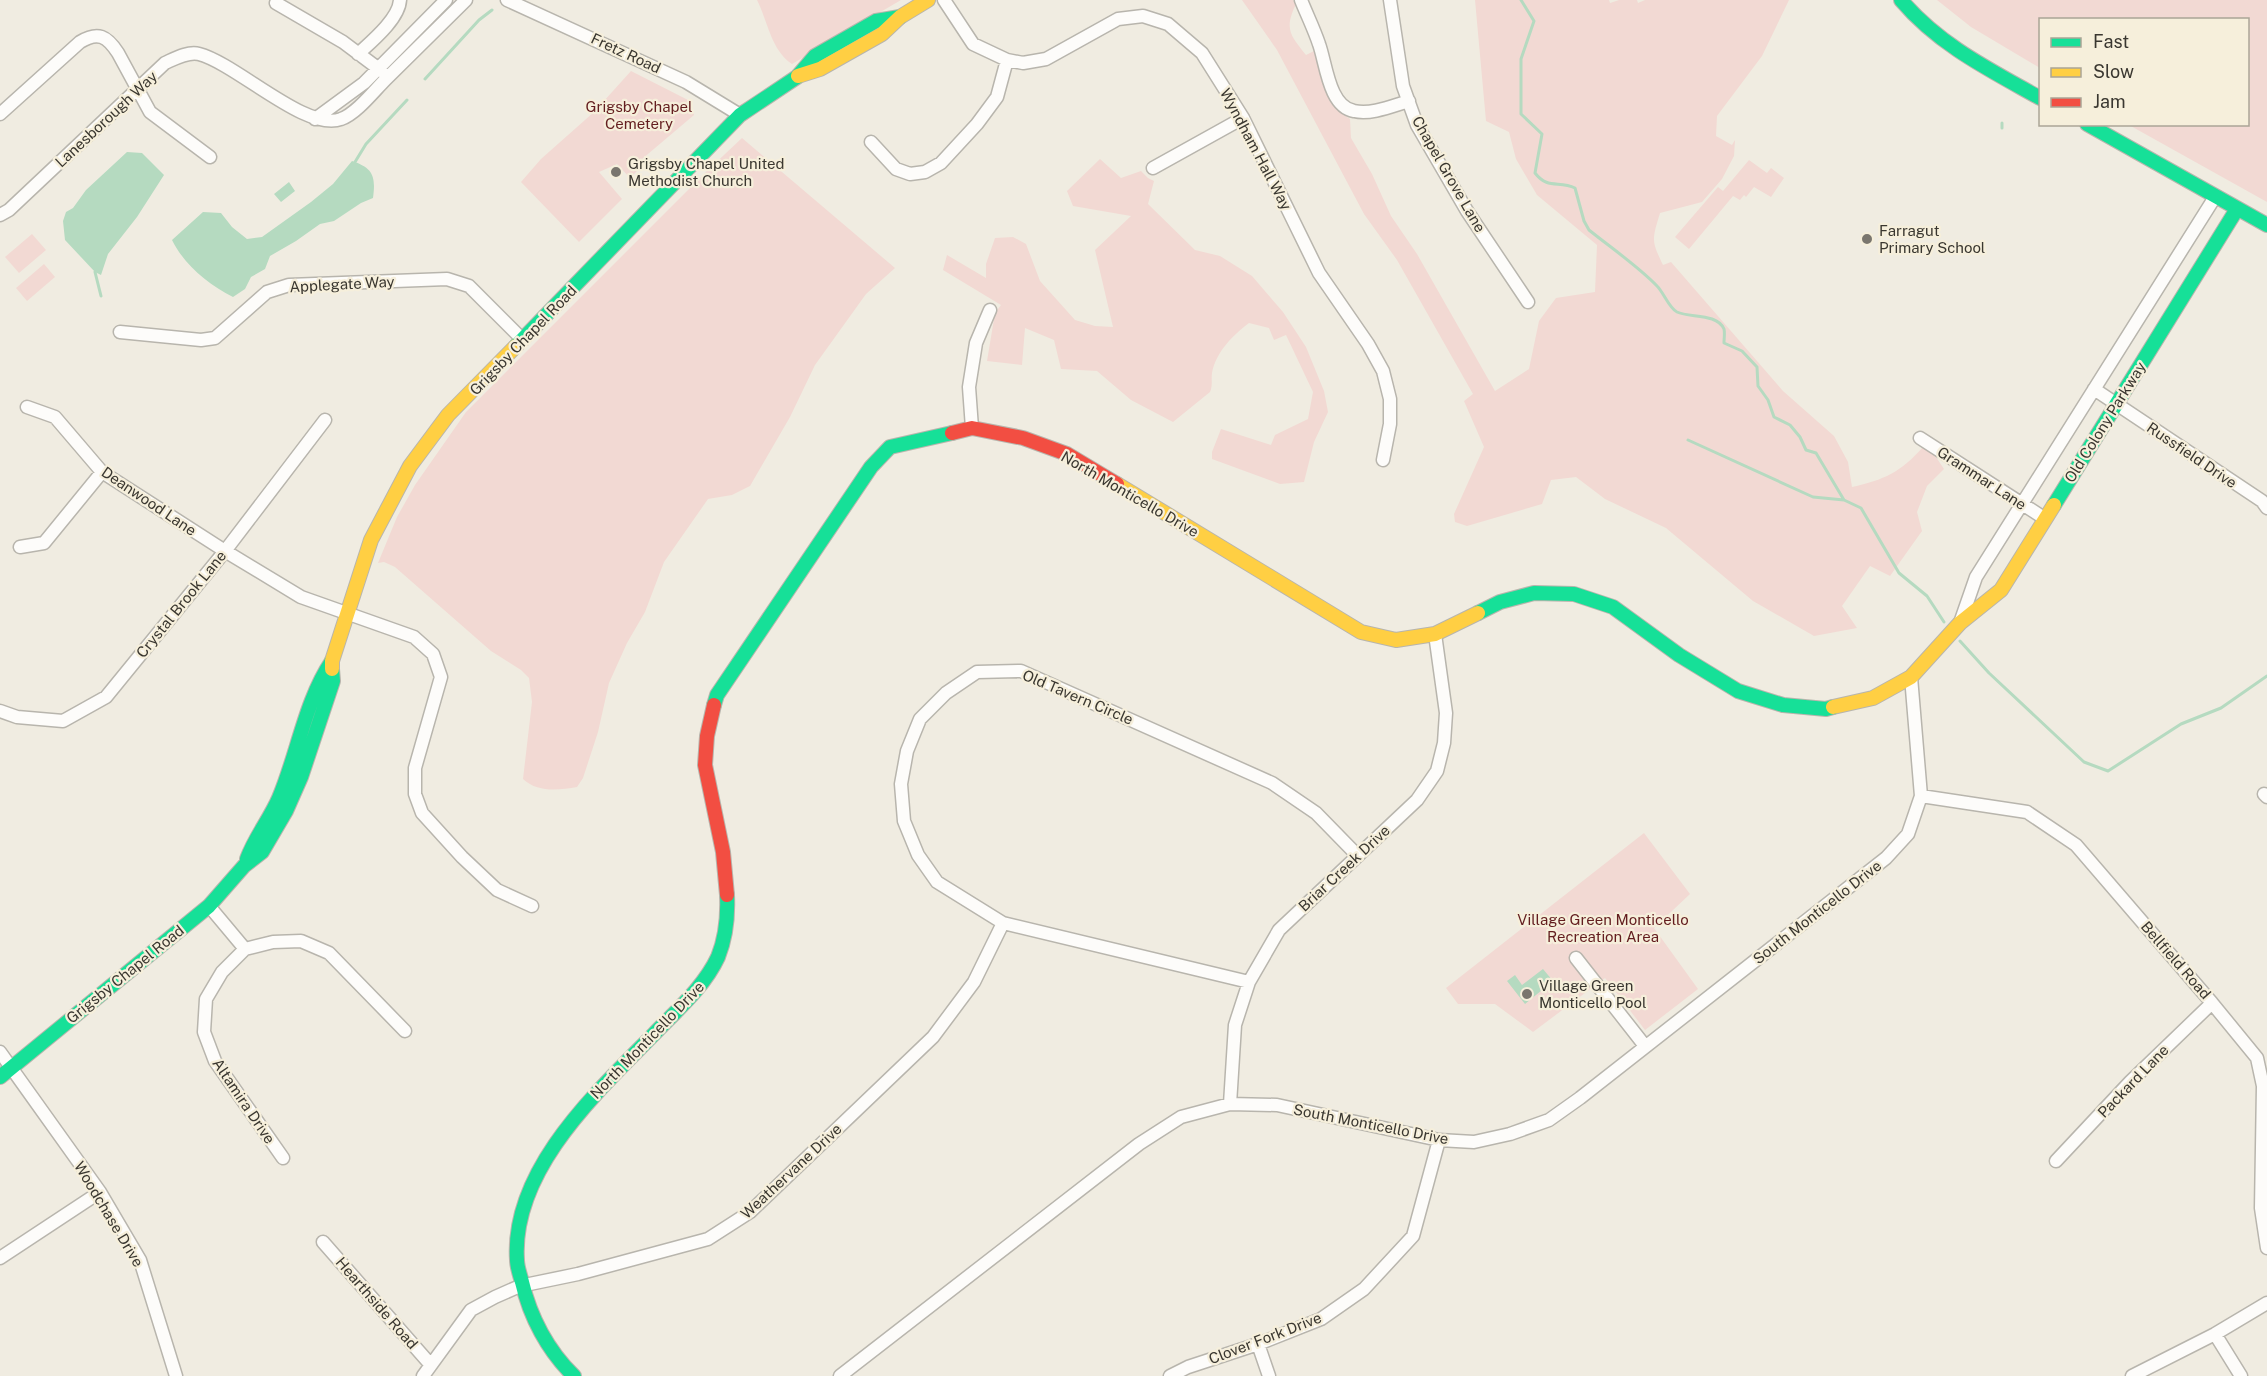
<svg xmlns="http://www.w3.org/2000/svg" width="2267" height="1376" font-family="'Public Sans',sans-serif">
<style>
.green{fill:#f2d9d3}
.water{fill:#b5dac0}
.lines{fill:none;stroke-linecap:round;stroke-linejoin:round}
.stream{stroke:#b5dac0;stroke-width:3}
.street-casing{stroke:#b8b5ad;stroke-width:15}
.fast-casing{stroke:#b8b5ad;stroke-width:16}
.slow-casing{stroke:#b8b5ad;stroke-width:16}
.jam-casing{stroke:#b8b5ad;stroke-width:16}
.street{stroke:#fdfcfa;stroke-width:12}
.fast{stroke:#16e098;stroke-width:14}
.slow{stroke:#ffcf43;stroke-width:14}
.jam{stroke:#f24e42;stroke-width:14}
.poi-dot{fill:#7a766e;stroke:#f6efdb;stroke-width:2}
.labels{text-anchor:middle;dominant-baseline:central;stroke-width:4.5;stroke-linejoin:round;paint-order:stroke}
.street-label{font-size:15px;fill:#3a3730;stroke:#f6efdb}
.park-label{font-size:15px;fill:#631d1f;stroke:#f6efdb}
.poi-label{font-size:15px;fill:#3a3730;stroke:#f6efdb;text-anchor:start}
</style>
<rect width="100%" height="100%" fill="#f0ece1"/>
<path class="green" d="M757 0H901L792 64C771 50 768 22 757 0Z
M1242 0H1293L1296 4C1284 29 1290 35 1306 55L1314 51C1322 76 1326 104 1350 119L1351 138 1372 174 1391 216 1417 254 1495 391 1529 369 1539 321 1556 298 1595 292 1597 245 1537 195 1516 159 1509 132 1486 121 1475 0H1609L1610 3 1619 0H1637L1638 3 1645 0H1789L1762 56 1717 116 1716 136 1732 145 1735 140 1734 156 1722 179 1702 202 1660 213C1652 240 1651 240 1663 265L1671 262 1783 391 1834 436 1848 462 1852 487C1884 480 1901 472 1923 447L1934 454 1944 469 1927 486 1917 512 1922 531 1890 576 1870 566 1842 606 1857 628 1814 636 1753 601 1666 528 1605 499 1576 477 1551 480 1542 504 1467 526 1455 522 1454 514 1484 447 1464 401 1473 394 1397 260 1364 214 1277 50Z
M1937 0H2267V202L2129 125 2248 124V20H2040V68L1971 27Z
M631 71 688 100 694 115 635 165 639 169 630 178 617 164 599 172 622 199 579 242 521 182 541 159 594 112Z
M742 138 895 268 866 294 815 365 790 417 750 486 732 495 708 499 664 562 645 612 627 643 609 683 598 732 583 778 577 787C559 790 538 793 523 779L532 702 529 678 521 670 491 651 395 567 384 562 378 563 397 517 415 485 466 412 707 171Z
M1100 159 1121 178 1141 171 1148 178 1154 181 1148 204 1195 250 1220 256 1252 276 1283 312 1306 347 1324 391 1328 412 1314 442 1304 482 1280 484 1212 459V452L1221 429 1271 445 1275 435 1308 419 1313 392 1286 335 1274 340 1269 328 1249 323C1233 335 1216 352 1212 373 1211 380 1213 385 1210 392L1173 422 1131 400 1097 371 1061 369 1054 340 1025 328 1022 365 987 361 995 313 1001 305 943 270 947 255 986 278V264L995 238 1013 237 1026 244 1040 281 1075 320 1095 326 1113 327 1095 250 1131 216 1073 206 1067 191Z
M1749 160 1767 173 1771 168 1784 178 1771 197 1754 187 1746 197 1744 195 1740 200 1733 196 1689 249 1675 237 1718 187 1723 191Z
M32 234 46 250 19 273 5 257Z
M44 264 55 277 27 301 16 288Z
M1644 833 1690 894 1654 928 1698 989 1645 1030 1605 978 1533 1032 1495 1004H1458L1446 988Z"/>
<path class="water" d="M127 152 142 153 164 175 137 217 108 254 101 275 95 272 65 240 63 221 66 212 73 208 86 190Z
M352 161C373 168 376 176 373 198L361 203 334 221 320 224 296 241 270 256 265 269 251 277 245 289 233 297C208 284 185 266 172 240L203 212 221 213 232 227 247 239 262 237 311 202 333 184Z
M289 182 295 191 281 202 274 194Z
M1543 969 1553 981 1525 1004 1507 981 1515 975 1522 985Z"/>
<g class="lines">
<path class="stream" d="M1521 0 1534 21 1521 59V114L1542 134 1535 173C1548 190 1559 180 1575 188L1584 221 1589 230C1610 247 1639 267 1657 286 1664 293 1669 308 1677 312 1690 318 1717 313 1724 329 1725 333 1724 338 1724 343L1742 351 1757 367 1758 386 1768 400 1774 417 1790 425 1800 437 1806 450 1816 453 1844 500
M425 79 479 20 492 10
M2002 123V128
M355 162 366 144 407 100
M95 272 101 296
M1688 440 1813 497 1844 500 1861 508 1899 573 1927 596 1944 622
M1960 641 1989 673 2084 762 2108 771 2181 724 2221 708 2267 676"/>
<defs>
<path id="street" d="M507 0 686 82 740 115
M944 0 973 44 1007 60 1023 63 1046 59 1118 19 1143 16 1168 24 1202 53 1243 118 1319 273 1368 344 1383 371 1390 399V424L1383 460
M1301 0C1307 15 1314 29 1319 44 1326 63 1329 107 1354 111 1371 115 1392 106 1409 101
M1390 0 1403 86 1417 125 1467 211 1528 302
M276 3 343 42 383 72
M358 54C371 42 399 19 400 0
M0 114 80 42C98 31 107 36 118 53L150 112 210 157
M315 119 364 83 446 0
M871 142 896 169 910 174 925 172 941 163 977 124 997 97 1007 60
M1153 168 1243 118
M0 215 9 210 165 63C174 59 188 51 199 54 237 64 306 132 341 119 356 114 374 91 385 80 412 53 439 27 466 0
M120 332 201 340 215 338 267 292 289 285 447 279 469 286 523 340
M2094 389 2262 501 2267 508
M27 407 55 417 102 472 225 551 301 597 414 637 433 654 441 677 415 768V794L422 813 462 857 497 890 532 906
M972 428 969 387 976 343 990 310
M1920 438 2044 518
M20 547 44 543 102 472
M1960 623 1976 577 2215 197
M0 711 17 717 63 721 106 697 225 551 325 420
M2264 794 2267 797
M1921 796 2027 812 2076 845 2212 1003 2257 1058 2263 1086 2261 1208 2267 1248
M209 906 245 949
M1576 958 1645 1046
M1249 982 1003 923 937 882 918 855 904 821 901 784 907 751 920 719 946 693 977 672 1021 671 1272 783 1316 813 1358 856
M0 1052 100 1192 140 1260 176 1376
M1230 1104 1235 1025 1249 982 1279 930 1417 800 1437 771 1444 743 1446 713 1435 634
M283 1158 215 1061 204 1032 206 999 222 972 245 949 273 942 301 941 329 953 405 1031
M2056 1161 2130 1082 2212 1003
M323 1242 430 1364
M0 1258 100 1192
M2215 1334 2241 1376
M1258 1344 1269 1376
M423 1376 471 1310 495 1297 520 1286 578 1274 708 1239 750 1212 933 1037 974 982 1003 923
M840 1376 1139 1144 1181 1117 1230 1104 1277 1105 1439 1140 1474 1142 1510 1134 1549 1120 1580 1098 1886 858 1908 834 1921 796 1911 677
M1170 1376 1188 1367 1258 1344 1321 1319 1364 1289 1413 1236 1439 1140
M2132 1376 2215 1334 2267 1303"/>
<path id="fast" d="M1901 0C1939 45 1990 70 2040 98
M2087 124 2267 225
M516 346 740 115 797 77 815 56 876 21 900 17
M2054 505 2237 209
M1478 613 1500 602 1534 593 1574 594 1613 607 1679 655 1738 691 1783 705 1826 709 1833 707
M714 705 717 695 871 467 890 447 952 433
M247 859C255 837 270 819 279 798 298 753 305 701 332 661
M0 1077 209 906 244 866 262 852 286 811 301 777 333 681 332 669
M574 1376C548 1351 530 1317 522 1282 520 1275 517 1267 517 1260 511 1170 597 1092 654 1034 677 1010 704 987 718 957 726 937 728 916 727 895"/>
<path id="slow" d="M798 76 820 69 882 34 900 17 928 0
M1117 484 1361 632 1396 640 1435 634 1478 613
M332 669V661L371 540 410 466 448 415 516 346
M1833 707 1873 698 1911 677 1960 623 2001 590 2054 505"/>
<path id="jam" d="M952 433 972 428 1023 438 1067 454 1117 484
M714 705 707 736 705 765 723 852 727 895"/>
</defs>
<use href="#street" class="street-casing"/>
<use href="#fast" class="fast-casing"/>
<use href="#slow" class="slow-casing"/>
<use href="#jam" class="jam-casing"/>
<use href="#street" class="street"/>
<use href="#fast" class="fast"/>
<use href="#slow" class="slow"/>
<use href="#jam" class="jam"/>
</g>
<g class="poi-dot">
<circle cx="616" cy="172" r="6"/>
<circle cx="1867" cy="239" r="6"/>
<circle cx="1527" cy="994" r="6"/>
</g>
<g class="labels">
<g class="street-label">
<text transform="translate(626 53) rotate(25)">Fretz Road</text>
<text transform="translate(106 119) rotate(-43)">Lanesborough Way</text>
<text transform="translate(1256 149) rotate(62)">Wyndham Hall Way</text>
<text transform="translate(1449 174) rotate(60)">Chapel Grove Lane</text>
<text transform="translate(342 284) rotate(-3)">Applegate Way</text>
<text transform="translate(523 340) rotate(-46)">Grigsby Chapel Road</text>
<text transform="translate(2105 422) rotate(-58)">Old Colony Parkway</text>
<text transform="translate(2192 455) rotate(34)">Russfield Drive</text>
<text transform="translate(1982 478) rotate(33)">Grammar Lane</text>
<text transform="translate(1130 494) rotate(30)">North Monticello Drive</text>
<text transform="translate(149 501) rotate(34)">Deanwood Lane</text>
<text transform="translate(181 604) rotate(-51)">Crystal Brook Lane</text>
<text transform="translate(1078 697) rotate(23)">Old Tavern Circle</text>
<text transform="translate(1344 868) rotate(-43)">Briar Creek Drive</text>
<text transform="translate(1817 912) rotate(-38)">South Monticello Drive</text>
<text transform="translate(2176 960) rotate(49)">Bellfield Road</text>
<text transform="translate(125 974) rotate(-39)">Grigsby Chapel Road</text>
<text transform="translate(647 1040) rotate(-46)">North Monticello Drive</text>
<text transform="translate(2133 1081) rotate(-46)">Packard Lane</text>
<text transform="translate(244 1101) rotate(56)">Altamira Drive</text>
<text transform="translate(1371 1124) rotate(11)">South Monticello Drive</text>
<text transform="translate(791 1171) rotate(-43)">Weathervane Drive</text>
<text transform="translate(109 1214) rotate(59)">Woodchase Drive</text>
<text transform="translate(377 1303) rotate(49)">Hearthside Road</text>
<text transform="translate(1265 1338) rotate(-21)">Clover Fork Drive</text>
</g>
<g class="park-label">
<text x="639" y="106">Grigsby Chapel<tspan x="639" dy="17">Cemetery</tspan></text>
<text x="1603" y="919">Village Green Monticello<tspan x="1603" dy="17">Recreation Area</tspan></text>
</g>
<g class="poi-label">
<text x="628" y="163">Grigsby Chapel United<tspan x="628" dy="17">Methodist Church</tspan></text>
<text x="1879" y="230">Farragut<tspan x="1879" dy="17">Primary School</tspan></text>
<text x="1539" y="985">Village Green<tspan x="1539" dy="17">Monticello Pool</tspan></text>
</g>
</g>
<rect x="2039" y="18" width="210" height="108" fill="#f6efdb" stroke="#aba597" stroke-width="1.5"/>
<rect x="2051" y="38" width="30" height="9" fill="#16e098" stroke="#aba597" stroke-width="1.5"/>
<text x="2093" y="48" font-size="18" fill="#3a3730">Fast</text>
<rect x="2051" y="68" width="30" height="9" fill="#ffcf43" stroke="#aba597" stroke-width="1.5"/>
<text x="2093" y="78" font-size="18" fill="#3a3730">Slow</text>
<rect x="2051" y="98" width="30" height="9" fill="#f24e42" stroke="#aba597" stroke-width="1.5"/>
<text x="2093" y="108" font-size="18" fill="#3a3730">Jam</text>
</svg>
